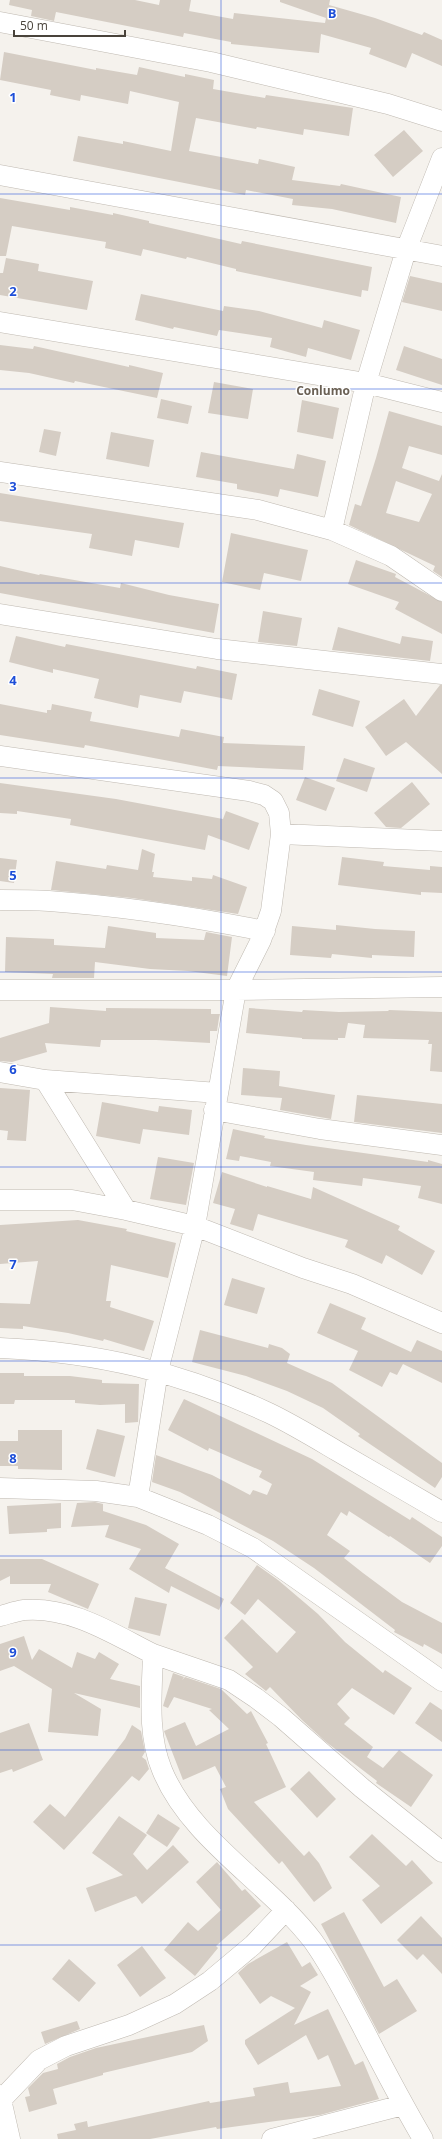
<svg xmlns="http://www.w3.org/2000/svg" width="442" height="2139" font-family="'Open Sans',sans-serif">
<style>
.building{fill:#d5cdc4;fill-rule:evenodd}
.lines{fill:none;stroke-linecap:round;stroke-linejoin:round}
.minor-casing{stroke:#bfb9b1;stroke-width:21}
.minor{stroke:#fff;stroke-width:20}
.grid{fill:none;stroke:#1d4ed8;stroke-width:1;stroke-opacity:0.55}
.labels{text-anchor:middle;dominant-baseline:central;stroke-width:3;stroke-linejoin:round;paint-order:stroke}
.neighbourhood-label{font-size:12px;font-weight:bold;fill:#6a6054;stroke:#fff}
.grid-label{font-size:13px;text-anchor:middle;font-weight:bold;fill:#1d4ed8;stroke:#fff;stroke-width:3;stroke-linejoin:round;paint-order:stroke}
</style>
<rect width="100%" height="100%" fill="#f5f2ed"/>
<path class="building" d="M10 0H135L159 5 160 0H191L189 11 233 19 234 13 325 23 326 18 280 2V0H330L329 5 375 18 422 35 424 32 442 40V66L412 53 406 68 369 54 371 48 321 34 319 53 231 44V42L184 33 183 37 56 12 54 21 31 16 32 10 9 5Z
M4 52 96 70V68L137 75 139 67 185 77V74L214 80 213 89 265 98 266 95 353 108 349 136 304 129 303 135 257 127 256 129 196 118 189 151 258 164 259 159 295 167 292 180 340 186 341 184 401 197 396 223 332 209 292 205 293 199 246 190 245 195 73 161 78 136 123 144V141L171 151 179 102 130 91 128 104 81 95 80 101 50 95 51 90 0 80Z
M404 130 423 151 393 177 374 155Z
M0 198 70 210V207L113 215V213L149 221V223L241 244 242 241 372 267 368 291 362 290 361 297 236 271V269L187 257 186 259 143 249 141 256 105 248 106 242 12 226 6 256H0Z
M6 258 39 264 38 271 93 281 87 310 0 295V273H3Z
M410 276 442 283V311L402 302Z
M141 294 223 311 224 306 259 311 322 328 324 320 360 330 351 360 308 348 306 357 270 347 272 338 219 330 217 336 174 327 173 329 135 320Z
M0 345 33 349 34 346 129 367V365L163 373 157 398 75 381 74 383 29 373 0 370Z
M404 346 442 359V385L396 370Z
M214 382 253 389 248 419 208 413Z
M161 399 192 406 188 424 157 418Z
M302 400 339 408 333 439 297 432Z
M389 411 442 426V455L409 446 402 468 439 481 442 474V577L433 571 435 566 349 525 355 504 361 506 376 458ZM396 481 432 494 419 522 386 513Z
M44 429 61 432 56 456 39 452Z
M111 432 154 440 149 467 106 459Z
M201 452 294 469 297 454 326 461 318 497 280 489 278 497 237 489V484L196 477Z
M0 493 184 523 179 548 135 540 132 556 89 548 92 534 0 521Z
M231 533 308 550 301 581 264 573 260 590 222 582Z
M356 560 396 574 395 577 442 602V634L395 609 399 602 348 584Z
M0 566 39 575 40 574 120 588 121 583 169 595 219 604 214 633 0 593Z
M263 611 302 618 297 646 258 642Z
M338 627 400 644 402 636 433 641 430 661 332 650Z
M16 636 65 647 66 644 196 669 197 666 237 674 232 700 184 691 181 703 140 695 138 708 94 698 99 679 53 669V673L9 662Z
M440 685H442V774L406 742 386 756 365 727 404 699 416 716Z
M319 689 360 701 353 727 312 715Z
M0 704 47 713V710H51L52 704 92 712 90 721 179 737 181 729 224 737 223 743 305 746 303 770 218 766 217 770 85 745 84 748 0 735Z
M344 758 375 768 367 792 336 781Z
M305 777 335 788 326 811 296 800Z
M412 782 430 804 401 828 386 827 374 813Z
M0 783 116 799 223 819 226 811 259 823 249 850 208 835 205 850 70 825 71 819 17 811V814L0 813Z
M142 849 155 854 152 872H154L153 877 192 881V877L212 879 213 875 247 887 238 914 132 898 51 890 56 861 106 869 107 865 138 870Z
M342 857 384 862 383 866 430 870V866L442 867V893L421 892V895L338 885Z
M0 858 17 860 14 883 0 881Z
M336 925 375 929 415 931 414 957 372 955V958L332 954 331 958 290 955 292 926 336 930Z
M108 926 156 933V938L204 940 206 932 232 937 227 976 188 971 150 969 95 962 94 978H52L53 974 5 972 6 937 54 939V945L105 948Z
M50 1007 106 1011V1008L211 1009V1014H220L219 1018 217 1031H210V1043L156 1040H101L100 1047 45 1043 47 1052 12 1062 0 1061V1038L49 1023Z
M249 1008 302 1012 303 1010 339 1012 388 1011 389 1010 442 1012V1072L430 1071 432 1044H428L429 1040 363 1038 365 1025 348 1023 345 1038H338V1040L302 1039V1038L246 1033Z
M243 1068 280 1071 279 1086 335 1095 331 1119 280 1110 282 1098 241 1095Z
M0 1088 30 1090 26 1141 7 1140 8 1131 0 1130Z
M357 1095 442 1104V1133L354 1122Z
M102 1102 158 1112 159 1106 192 1110 189 1135 143 1129 140 1144 96 1136Z
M233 1129 265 1136 264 1138 306 1145 428 1162V1160L442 1164V1204L418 1198 421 1186 363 1178 362 1186 313 1180 314 1172 270 1166 271 1162 240 1156 239 1161 226 1159Z
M158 1157 194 1163 186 1205 150 1199Z
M222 1172 267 1187V1186L311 1199 313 1187 400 1226 398 1230 435 1251 422 1275 386 1255 382 1264 345 1247 348 1240 258 1214 253 1231 230 1224 235 1209 213 1203Z
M78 1220 127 1229 126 1231 176 1243 168 1278 111 1265 106 1301H111L110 1307 154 1321 144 1351 104 1339 103 1341 68 1333 23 1326V1329L0 1328V1303L30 1304 38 1261 0 1264V1225Z
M232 1278 265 1288 257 1314 224 1305Z
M330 1303 366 1318 361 1329 411 1352 417 1340 442 1351V1383L403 1364 397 1375 390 1372 382 1387 349 1370 358 1351 317 1333Z
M200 1330 268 1348 269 1344 282 1348 290 1354 287 1363 332 1383 442 1463V1477L435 1488 358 1436 360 1434 323 1408 287 1391 246 1376 192 1362Z
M0 1373H24V1376H70L102 1380V1383L139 1384 138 1422 125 1423V1404L100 1405 75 1403V1400H15L14 1404H0Z
M184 1399 312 1459 410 1520 412 1517 442 1537V1546L430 1563 390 1536 389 1537 349 1511 347 1516 341 1512 327 1535 350 1551 344 1558 363 1573 402 1602 442 1623V1654L424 1644 423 1647 394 1632 395 1630 314 1568 273 1541 180 1492 152 1482 156 1455 212 1475 250 1495 253 1490 267 1495 272 1484 259 1477 262 1471 209 1448 208 1451 168 1430Z
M97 1429 125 1436 115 1477 86 1469Z
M18 1430H62V1470L18 1469V1466H0V1441H18Z
M95 1502 103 1504V1511L146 1525 179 1544 165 1568 224 1599 219 1610 171 1586 169 1593 129 1569 141 1549 105 1537 109 1525 71 1527 77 1503Z
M61 1503V1528L47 1529V1532L9 1534 7 1506Z
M0 1559H42L99 1584 88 1609 48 1592 51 1584H10V1576L0 1581Z
M257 1565 278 1580 318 1614 345 1642 383 1673 385 1670 412 1688 394 1715 352 1688 337 1704 350 1718 344 1724 373 1747 367 1757 383 1768 399 1750 433 1775 411 1807 376 1783 377 1781 326 1742 302 1720 270 1687 266 1691 245 1674 253 1667 224 1638 242 1619 277 1653 296 1632 258 1599 245 1615 230 1603Z
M135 1597 167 1604 160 1636 128 1628Z
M24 1636 32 1660 39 1649 72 1668 77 1652 95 1659 99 1652 119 1664 110 1679 140 1686V1708L74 1693 101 1709 98 1736 48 1732 52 1689 14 1666 0 1671V1644Z
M173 1673 184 1677 182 1680 185 1677 221 1689 247 1714 251 1711 268 1743 266 1744 286 1787 254 1802 304 1856 309 1851 319 1863 332 1888 314 1902 282 1861 279 1864 228 1809 220 1789 226 1787 215 1766 183 1780 164 1731 185 1722 196 1746 229 1729 209 1710 212 1709 174 1697 168 1708 163 1706Z
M430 1702 442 1710V1742L415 1723Z
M29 1723 43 1760 13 1772 12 1769 0 1773V1733Z
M132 1725 141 1731 145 1752 142 1757 146 1760 149 1769 139 1781 132 1776 64 1850 33 1822 50 1804 65 1817 125 1739Z
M309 1771 336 1799 317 1818 290 1789Z
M158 1814 180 1828 167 1847 146 1833Z
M119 1816 147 1835 133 1854 147 1870 173 1845 189 1862 142 1904 136 1896 95 1912 86 1888 123 1875 92 1853Z
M372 1834 406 1866 412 1860 433 1883 381 1924 362 1900 380 1886 349 1857Z
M217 1862 242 1891 245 1889 261 1906 216 1946 218 1948 195 1976 164 1950 188 1922 198 1931 221 1910 196 1882Z
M344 1912 384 1987 397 1979 417 2011 379 2034 321 1924Z
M421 1916 442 1938V1974L423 1954 417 1960 397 1940Z
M287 1942 302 1967 310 1962 318 1975 300 1986 311 1992 294 2025 328 2009 355 2065 363 2061 379 2099 320 2115 217 2129 216 2127 150 2139H58L57 2134 76 2130 74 2124 87 2121 88 2127 209 2101 210 2103 255 2096 253 2088 288 2082 290 2093 341 2086 328 2055 318 2060 306 2035 258 2065 245 2044V2040L295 2008 271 1996 260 2004 238 1973 248 1964Z
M142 1946 166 1978 140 1997 117 1965Z
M69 1959 96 1983 79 2002 52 1979Z
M77 2021 80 2029 45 2044 41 2032Z
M204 2025 208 2041 192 2052 103 2073V2075L53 2089 57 2104 29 2112 25 2097 30 2096 28 2088 43 2073 58 2069 57 2064 70 2057 96 2048Z"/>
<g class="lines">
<defs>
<path id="minor" d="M0 22 211 62 388 104 442 121
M0 175 442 256
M0 322 366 383 442 402
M0 472 258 510 332 530 391 556 442 591
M332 530 366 383 406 250 442 158
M0 614 217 649 442 674
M0 756 249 791 264 795 273 801 279 813 281 834 271 911 261 940 236 990 195 1226 158 1371 138 1497
M281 834 442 841
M0 900C16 900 32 900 49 901 121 906 194 917 265 931
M0 990H236L442 987
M0 1072 45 1080 218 1093
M45 1080 126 1210
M214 1110 320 1129 442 1145
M0 1200H72L126 1210 195 1226 303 1268 352 1284 442 1323
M0 1348C96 1352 181 1372 269 1413 292 1424 315 1438 337 1451 372 1471 407 1492 442 1512
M0 1488 96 1491 138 1497 208 1525 253 1548 442 1681
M0 1616C8 1614 16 1611 24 1610 71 1606 113 1634 153 1654 152 1692 147 1734 162 1770 190 1839 269 1883 313 1941 333 1969 348 2000 364 2030 383 2067 402 2103 423 2139
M153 1654 229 1680 256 1698 281 1717 362 1788 442 1852
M0 2095 10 2139
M1 2100 39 2060 66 2046 129 2025 175 2004 210 1981 253 1945 286 1910
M272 2139 403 2105"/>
</defs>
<use href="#minor" class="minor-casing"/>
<use href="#minor" class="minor"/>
</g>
<path class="grid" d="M221 0V2139M0 194H442M0 389H442M0 583H442M0 778H442M0 972H442M0 1167H442M0 1361H442M0 1556H442M0 1750H442M0 1945H442"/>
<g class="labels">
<g class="neighbourhood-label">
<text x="323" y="390">Conlumo</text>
</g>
</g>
<g class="grid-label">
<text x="332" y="18">B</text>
<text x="13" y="102">1</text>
<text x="13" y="296">2</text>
<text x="13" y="491">3</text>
<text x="13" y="685">4</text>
<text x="13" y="880">5</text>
<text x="13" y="1074">6</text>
<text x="13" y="1269">7</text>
<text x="13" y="1463">8</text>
<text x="13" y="1657">9</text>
</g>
<path d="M14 30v6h111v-6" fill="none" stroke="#49433b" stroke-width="2"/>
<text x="20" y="30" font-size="12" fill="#49433b" stroke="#ffffff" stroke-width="3" paint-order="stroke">50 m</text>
</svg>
